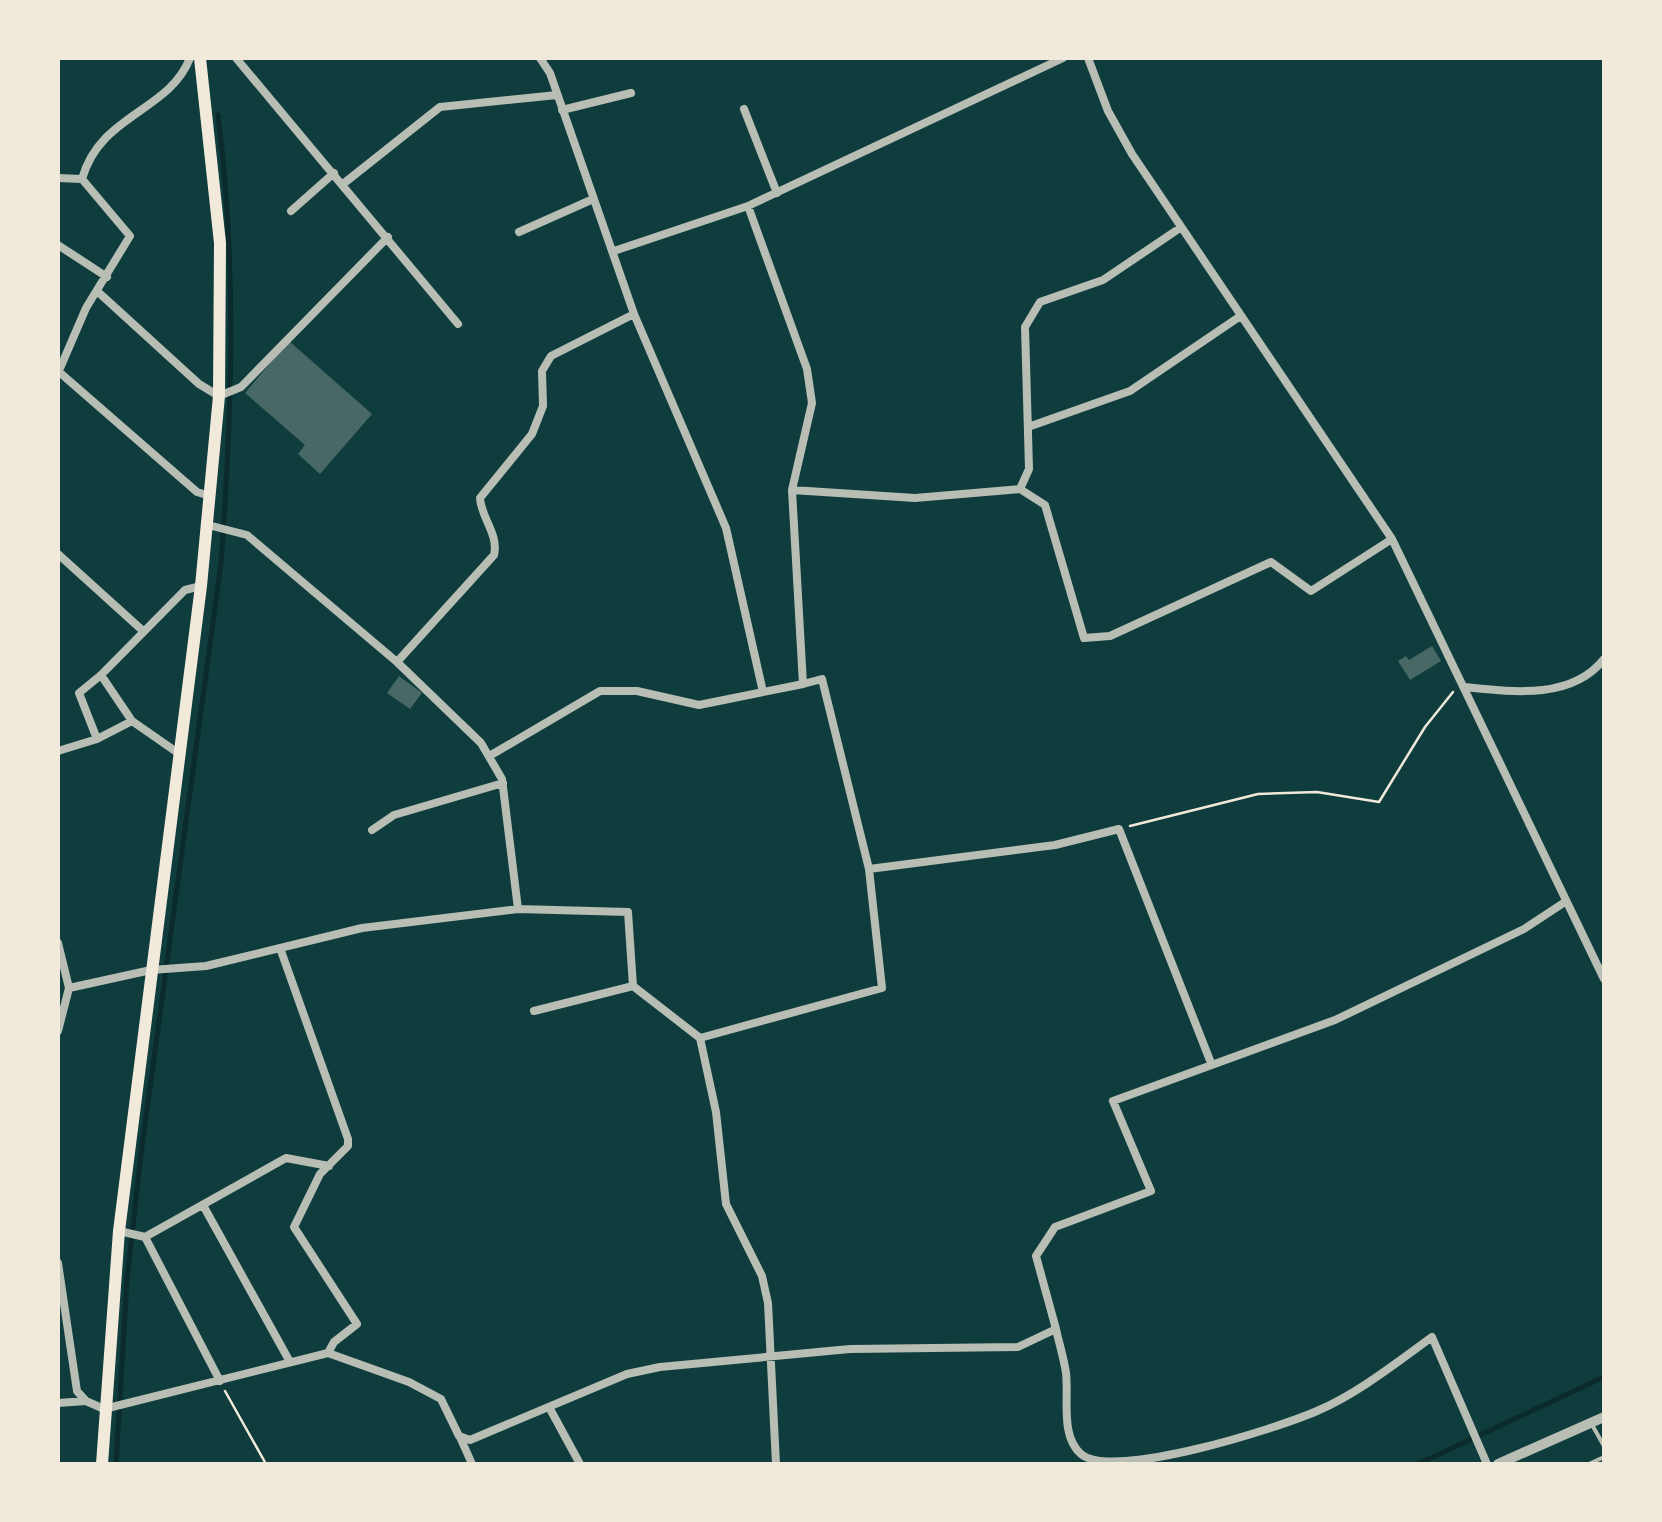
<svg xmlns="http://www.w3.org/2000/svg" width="1662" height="1522" font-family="Lato,sans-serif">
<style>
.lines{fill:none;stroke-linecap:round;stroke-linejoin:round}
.stream{stroke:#0a2a2b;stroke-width:5}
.building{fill:#486865}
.path{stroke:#f1e9da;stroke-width:2.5}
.service{stroke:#b8beb3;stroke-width:4}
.minor{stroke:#b8beb3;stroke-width:8}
.tertiary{stroke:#b8beb3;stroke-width:10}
.primary{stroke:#f1e9da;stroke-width:12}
</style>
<rect width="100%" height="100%" fill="#0f3d3e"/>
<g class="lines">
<path class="stream" d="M116 1464 127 1280 141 1154 221 563C232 412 237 265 218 115
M1418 1464 1604 1377"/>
</g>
<path class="building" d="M289 341 372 414 320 474 298 454 305 445 245 393Z
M1432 646 1441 661 1410 680 1398 661 1406 656 1409 660Z
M399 676 422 693 410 709 387 693Z"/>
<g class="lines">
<path class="path" d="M1130 826 1258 794 1317 792 1379 802 1425 727 1453 692
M225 1391 266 1464"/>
<path class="service" d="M1591 1423 1604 1446
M1589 1464 1604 1457"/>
<path class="minor" d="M236 58 458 324
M1088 58 1108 111 1132 154 1392 539 1604 979
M744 109 777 193
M562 110 631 93
M58 178 82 179
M343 184 440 107 557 95
M748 206 807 369 812 403 792 490 803 684 822 679 869 869 882 988 700 1038 716 1112 726 1204 762 1276 768 1303 776 1464
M291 211 334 173
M519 232 591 200
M58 245 107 277
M614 251 748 206 1063 58
M97 291 199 384 219 396 241 387 388 237
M634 314 726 528 763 692
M58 371 197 492 210 496
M58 373 86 308 130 236 82 179C100 114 169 112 190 58
M1028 427 1130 391 1239 317
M1020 489 1045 505 1084 638 1110 636 1271 562 1311 591 1392 539
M792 490 915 498 1020 489 1029 469 1025 327 1040 302 1103 280 1180 228
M208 525 247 535 397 662 481 743 502 779 518 909
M58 554 142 630
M397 662 494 555C499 534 481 518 480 498L532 434 543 406 542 371 551 356 634 314 550 73 540 58
M101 675 185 590 201 586
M1465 687C1512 692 1572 700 1604 659
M132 721 97 739 79 693 101 675 132 721 178 753
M58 751 97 739
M491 755 600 691H637L699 705 803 684
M372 830 394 815 503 783
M869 869 1055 845 1119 829 1211 1063
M58 943 69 988 58 1031
M280 948 348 1139V1146L320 1174 294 1227 357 1324 334 1342 328 1353
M69 988 151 970 206 966 362 928 518 909 628 912 633 986 700 1038
M534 1011 633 986
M204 1207 290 1362
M119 1231 145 1237 220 1381
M145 1237 286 1158 329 1166
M58 1263 77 1391 86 1401
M1056 1329C1059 1343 1064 1359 1066 1373 1069 1398 1060 1436 1081 1454 1113 1481 1278 1428 1317 1411 1357 1394 1396 1363 1432 1337L1487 1464
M58 1403 86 1401 104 1409 328 1353 409 1382 441 1399 459 1436 470 1440 627 1374 660 1367 850 1349 1018 1347 1056 1329 1036 1256 1055 1227 1151 1191 1113 1101 1335 1020 1524 929 1565 902
M549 1407 580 1464
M460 1437 472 1464"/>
<path class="tertiary" d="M1498 1464 1604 1417"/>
<path class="primary" d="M102 1464 119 1231 201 586 219 396 220 243 200 58"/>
</g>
<rect width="1662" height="1522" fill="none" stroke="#f1e9da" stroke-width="120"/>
</svg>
